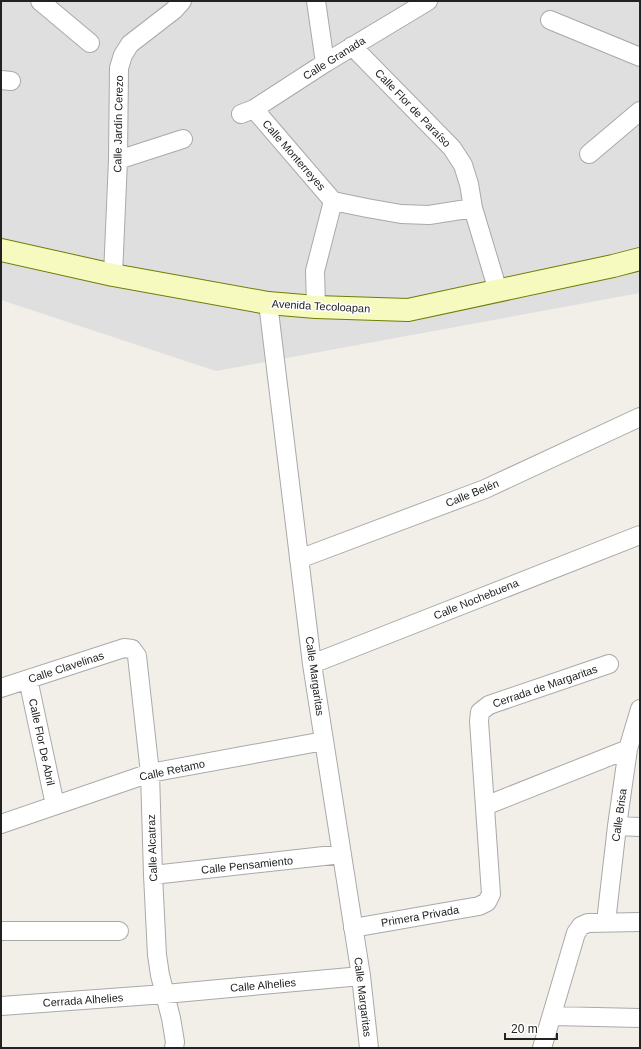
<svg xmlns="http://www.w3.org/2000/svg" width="641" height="1049" font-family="Arial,sans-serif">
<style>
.residential{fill:#e0dfdf}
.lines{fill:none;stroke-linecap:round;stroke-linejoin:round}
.street-casing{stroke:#a9a9a9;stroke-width:20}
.secondary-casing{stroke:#707d05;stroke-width:24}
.street{stroke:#fff;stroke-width:18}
.secondary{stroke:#f7fabf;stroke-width:22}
.labels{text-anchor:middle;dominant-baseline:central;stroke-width:3;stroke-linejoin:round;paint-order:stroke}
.street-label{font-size:11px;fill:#222;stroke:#fff}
</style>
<rect width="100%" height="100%" fill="#f2efe9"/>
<path class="residential" d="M1 1H640V293L216 371 1 300Z"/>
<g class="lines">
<defs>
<path id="street" d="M40 1 90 43
M316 1 325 63
M550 20 640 57
M352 46 452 148 463 165 469 184 473 208 498 291
M1 80 11 81
M254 109 333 201 315 271 316 307
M241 114 254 109 325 63 428 1
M589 154 640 111
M118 160 183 139
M333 201 367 208 401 214 429 215 473 208
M113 275 118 160 119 68 123 55 130 44 174 10 182 1
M268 303 312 664 361 976 369 1048
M299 559 485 489 640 417
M312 664 640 535
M28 679 55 805
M1 688 124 648 132 649 137 656 150 773 153 875 157 955 160 975 171 1018 175 1042 174 1048
M485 806 628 749
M1 824 150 773 324 741
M617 826 640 827
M153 875 342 854
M606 922 617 826 628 749 640 709
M353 928 479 906 487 902 491 894 479 721 480 712 489 705 609 664
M1 931H119
M1 1006 165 994 361 976
M552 1016 640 1018
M542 1048 576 933 581 926 588 923 640 922"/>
<path id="secondary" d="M1 250 113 275 268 303 316 307 408 310 613 266 640 259"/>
</defs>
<use href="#street" class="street-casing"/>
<use href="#secondary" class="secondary-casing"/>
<use href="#street" class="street"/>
<use href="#secondary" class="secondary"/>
</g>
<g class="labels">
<g class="street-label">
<text transform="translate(334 58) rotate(-32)">Calle Granada</text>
<text transform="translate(413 108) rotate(46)">Calle Flor de Paraíso</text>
<text transform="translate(118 124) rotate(-89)">Calle Jardín Cerezo</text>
<text transform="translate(294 155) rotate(49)">Calle Monterreyes</text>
<text transform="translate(321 306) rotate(3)">Avenida Tecoloapan</text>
<text transform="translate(472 493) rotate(-22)">Calle Belén</text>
<text transform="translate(476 599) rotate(-22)">Calle Nochebuena</text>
<text transform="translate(66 667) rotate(-18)">Calle Clavelinas</text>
<text transform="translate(315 676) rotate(82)">Calle Margaritas</text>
<text transform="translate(545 686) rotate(-19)">Cerrada de Margaritas</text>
<text transform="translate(42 742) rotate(78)">Calle Flor De Abril</text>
<text transform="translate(172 770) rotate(-12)">Calle Retamo</text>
<text transform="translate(619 815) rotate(-82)">Calle Brisa</text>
<text transform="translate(152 848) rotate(-92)">Calle Alcatraz</text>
<text transform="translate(247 865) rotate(-6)">Calle Pensamiento</text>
<text transform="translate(420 916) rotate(-10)">Primera Privada</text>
<text transform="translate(263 985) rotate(-5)">Calle Alhelies</text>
<text transform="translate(363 997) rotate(83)">Calle Margaritas</text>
<text transform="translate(83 1000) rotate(-4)">Cerrada Alhelies</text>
</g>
</g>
<rect width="641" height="1049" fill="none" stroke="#222222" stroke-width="4"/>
<path d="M505 1033v6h52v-6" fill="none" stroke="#222222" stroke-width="2"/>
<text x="511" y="1033" font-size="12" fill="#222222" stroke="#ffffff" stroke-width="3" paint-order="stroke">20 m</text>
</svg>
